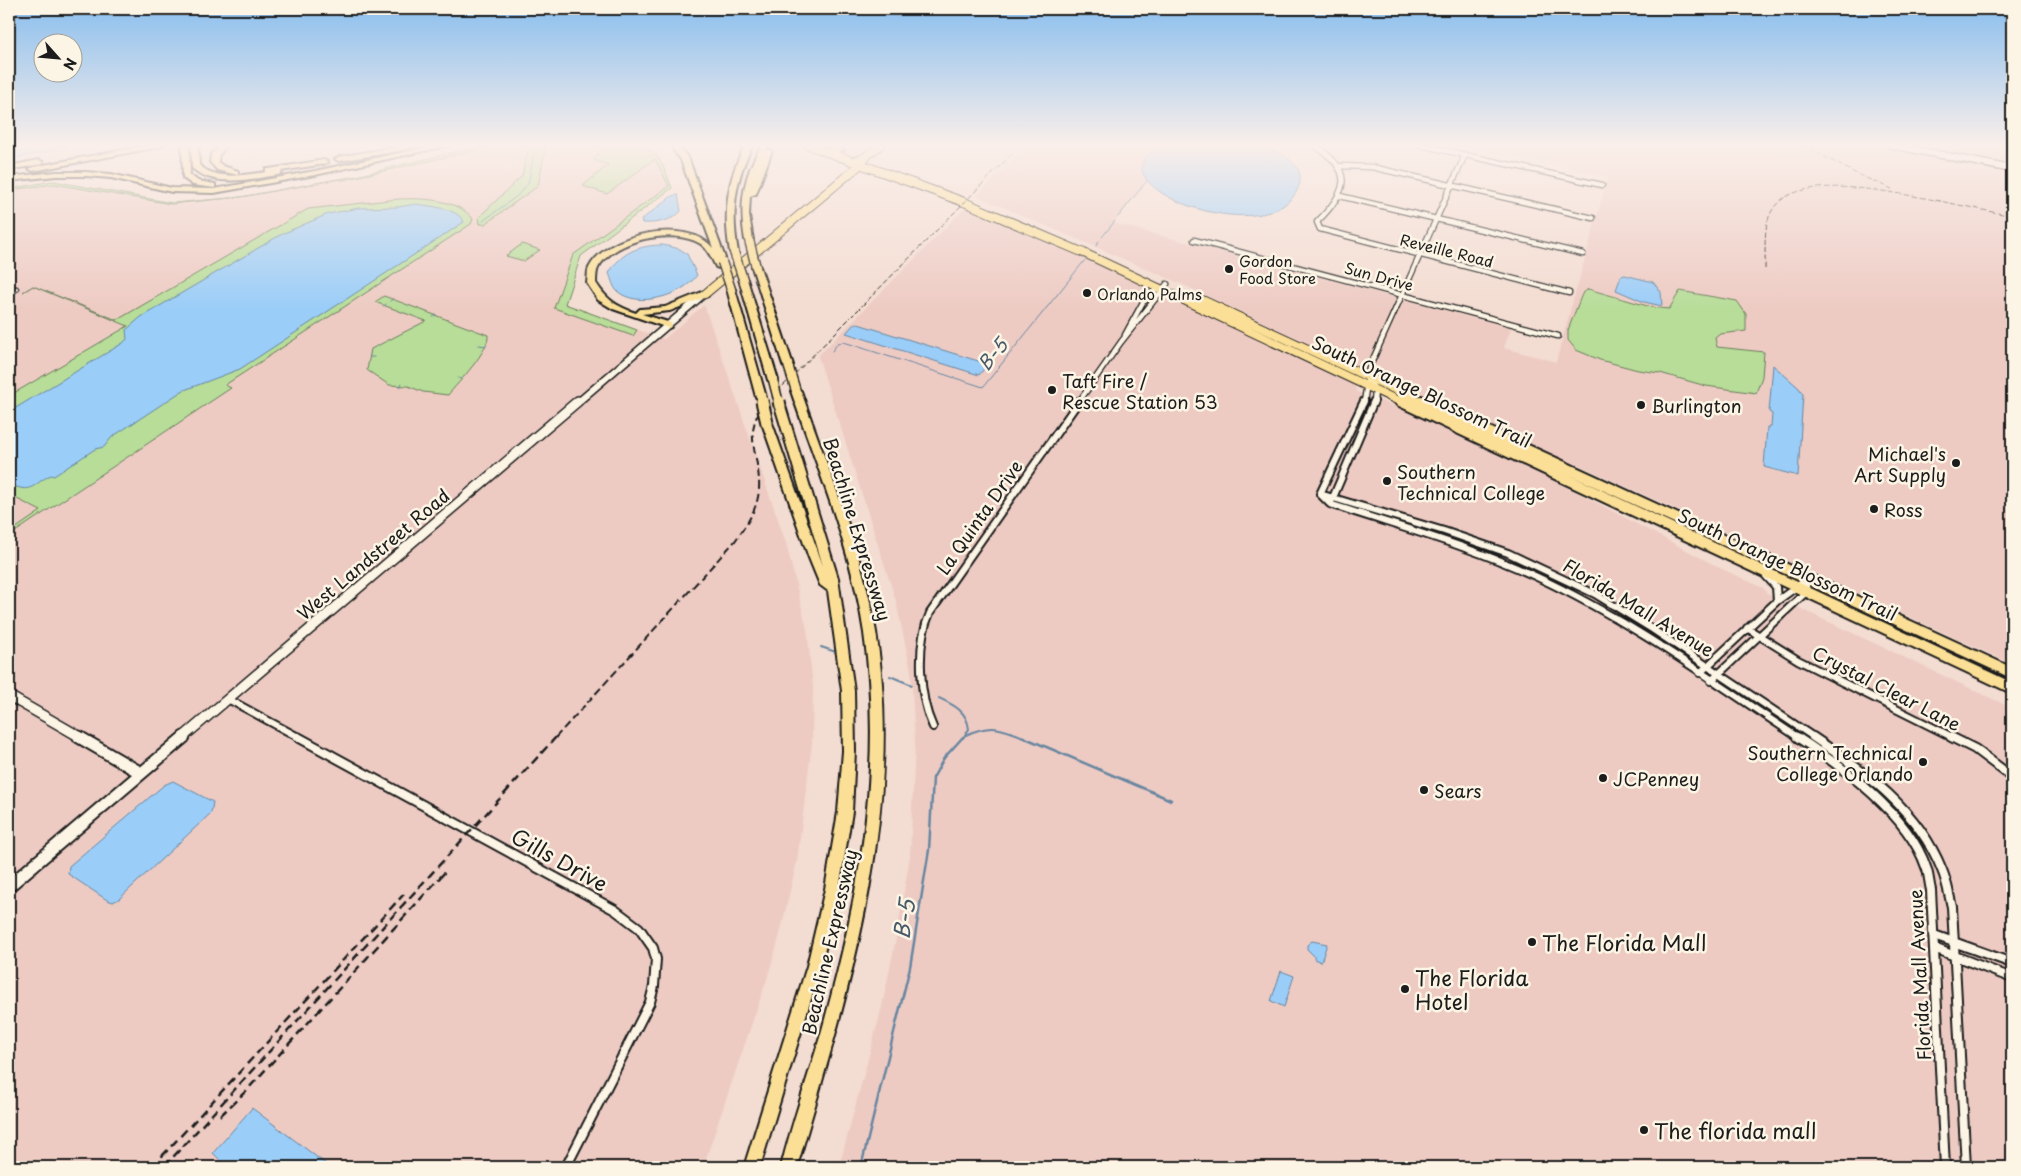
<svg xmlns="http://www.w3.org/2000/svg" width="2021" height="1176" font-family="'Playpen Sans',sans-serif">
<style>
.built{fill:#edcbc3}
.green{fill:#b7dd99;stroke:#6a7c5a}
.water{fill:#9acdf8;stroke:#6886a0}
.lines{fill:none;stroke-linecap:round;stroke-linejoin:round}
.stream-far2{stroke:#6886a0;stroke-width:1}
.stream-far1{stroke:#6886a0;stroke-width:2}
.stream{stroke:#6886a0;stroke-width:2.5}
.highway-tunnel{stroke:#c8b6ad;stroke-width:8;stroke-dasharray:8 4.5;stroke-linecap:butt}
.street-far2-casing{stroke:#1c1c1c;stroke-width:7}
.street-far1-casing{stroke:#1c1c1c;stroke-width:10}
.street-casing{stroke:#1c1c1c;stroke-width:12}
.secondary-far2-casing{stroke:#1c1c1c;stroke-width:9}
.secondary-far1-casing{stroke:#1c1c1c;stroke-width:12}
.secondary-casing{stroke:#1c1c1c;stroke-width:15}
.primary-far1-casing{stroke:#1c1c1c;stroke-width:10}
.primary-casing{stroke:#1c1c1c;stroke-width:14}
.highway-casing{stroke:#1c1c1c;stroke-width:4}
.street-far2{stroke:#fcf5e5;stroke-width:4.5}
.street-far1{stroke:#fcf5e5;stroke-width:6}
.street{stroke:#fcf5e5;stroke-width:8}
.secondary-far2{stroke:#fcf5e5;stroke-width:6}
.secondary-far1{stroke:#fcf5e5;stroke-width:9}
.secondary{stroke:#fcf5e5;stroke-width:11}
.primary-far1{stroke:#fbdf96;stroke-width:8}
.primary{stroke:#fbdf96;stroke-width:10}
.highway{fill:#fbdf96;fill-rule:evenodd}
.rail-far2{stroke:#1c1c1c;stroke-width:1;stroke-dasharray:5.5 2.5;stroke-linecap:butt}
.rail-far1{stroke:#1c1c1c;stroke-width:2;stroke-dasharray:8 4;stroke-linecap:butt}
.rail{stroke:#1c1c1c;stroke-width:2.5;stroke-dasharray:9 5;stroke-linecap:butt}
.highway-bridge-far1-casing{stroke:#1c1c1c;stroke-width:11;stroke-linecap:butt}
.highway-bridge-casing{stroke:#1c1c1c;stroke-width:15;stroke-linecap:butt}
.highway-bridge-far1{stroke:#fbdf96;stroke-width:8}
.highway-bridge{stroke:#fbdf96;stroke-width:11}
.poi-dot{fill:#1c1c1c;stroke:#fcf5e5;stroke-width:2}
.labels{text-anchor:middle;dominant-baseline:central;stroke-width:5;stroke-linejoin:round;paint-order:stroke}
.far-street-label{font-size:15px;fill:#1c1c1c;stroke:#fcf5e5}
.far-poi-label{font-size:15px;fill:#1c1c1c;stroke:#fcf5e5;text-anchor:start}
.poi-label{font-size:18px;fill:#1c1c1c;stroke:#fcf5e5;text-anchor:start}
.street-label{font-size:18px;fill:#1c1c1c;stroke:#fcf5e5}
.water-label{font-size:19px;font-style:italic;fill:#485a69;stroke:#fcf5e5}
.near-street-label{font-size:21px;fill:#1c1c1c;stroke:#fcf5e5}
.near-poi-label{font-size:21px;fill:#1c1c1c;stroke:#fcf5e5;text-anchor:start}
.near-water-label{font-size:22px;font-style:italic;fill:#485a69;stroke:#fcf5e5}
</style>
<rect width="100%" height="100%" fill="#f3dcd1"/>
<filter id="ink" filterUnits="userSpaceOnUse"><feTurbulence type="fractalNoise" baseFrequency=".02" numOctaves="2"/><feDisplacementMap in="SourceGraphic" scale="10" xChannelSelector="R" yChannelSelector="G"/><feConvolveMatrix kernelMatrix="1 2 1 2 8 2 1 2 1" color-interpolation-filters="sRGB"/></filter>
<g filter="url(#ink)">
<path class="built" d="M495 145H641L656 153 672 188 581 256 565 304 664 339 704 305 786 543 807 629 813 687 812 743 797 861 779 938 766 982 703 1167H9V189L53 181 172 203 241 197 356 176Z
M1027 145H1175L1113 223 1511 328 1504 348 1556 362 1608 177 1462 145H2012V664L1862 595V601L1732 540 1733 535 1574 463 1572 467 1177 282 977 196Z
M965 208 1093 262 1209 317 1354 385 1357 392 1420 416 1531 468 1720 568 1763 588 1767 593 2012 708V1167H839L881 1011 897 934 910 856 915 743 911 671 896 601 818 356Z"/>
<path class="green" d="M500 145 343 180 338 179 241 197 171 204 54 184 18 189 9 193V189L53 181 172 203 241 197 356 176 463 150Z
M529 145H546L538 186 485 224H480L479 217 522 176Z
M604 145C650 145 655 143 672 188L581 256 565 304 637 330 633 336 554 308 573 255 669 186 655 159 607 194 583 186 608 165 594 160Z
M399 199C423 198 458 199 473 219L471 224 225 385 231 388 9 536V533L41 511 9 495V396L128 326 33 286 23 292 33 286 117 320 308 209Z
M522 244 540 250 524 261 506 256Z
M1588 289 1651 307 1669 309 1680 291 1737 301 1746 314V331L1720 334 1715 338 1717 347 1764 352 1762 377 1756 393 1706 386 1660 373 1638 370 1600 360 1576 350 1568 340V330L1582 294Z
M384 296 488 335C490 350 458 383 448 395L423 392 408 386 389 385 367 370 371 349 426 321 375 302Z"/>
<path class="water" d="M28 145H63L69 147 9 160V154Z
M1162 145H1260C1274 150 1302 160 1300 180 1299 191 1293 198 1284 205 1235 240 1089 180 1162 145Z
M678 195 681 211C673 221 655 224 642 223L641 220 672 196Z
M416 204C429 206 458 208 464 222L240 369 182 391 112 437 104 447 95 449 54 476 51 475C32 484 33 495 9 484V412L123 343 127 339 126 330 141 317 282 234 328 214 359 208 398 207Z
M663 245 680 249 687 254 697 275C683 296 637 309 617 291 613 287 611 278 609 273 621 252 640 245 663 245Z
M1625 275 1653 282 1661 292 1662 306 1644 302 1616 290 1621 276Z
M855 323 988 364 979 375 846 333Z
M1773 365 1799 388 1803 394 1798 476 1764 467 1767 427H1771L1772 414 1769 412Z
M173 781 213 802 211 813 119 899 113 902 107 900 68 874 69 866 164 785Z
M1312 941 1327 944 1321 962 1314 959V956L1307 949V945Z
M1281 971 1294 976 1284 1007 1271 1001Z
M252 1108 330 1167H227L213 1153Z"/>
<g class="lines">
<path class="stream-far2" d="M1118 217 1147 181
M483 221 517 196 528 184 536 145
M1102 237 1115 221
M1096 246 1099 241
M390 301 393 299
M384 306 386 304
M433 317 436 315
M479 345 486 346
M832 351 838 343 844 342 983 387 1085 260
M370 357H374
M458 378 461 379
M400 387 402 383"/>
<path class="stream-far1" d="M821 647 836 652
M890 676 912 685
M939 698C954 705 967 711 969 729L963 738
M966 735C991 723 1002 728 1026 738"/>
<path class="stream" d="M1023 737 1171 800
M861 1167 910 967 929 850 933 778 944 758 963 737"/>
<path class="highway-tunnel" d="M324 168 339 165"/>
<defs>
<path id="street-far2" d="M1314 145C1355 171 1348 191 1317 222L1320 229 1569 293
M1420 145 1602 185
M1340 166 1372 167 1593 218
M1340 196 1583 254
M1194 240 1558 336
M9 293 16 289
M1125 335 1143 302 1159 287
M1367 377 1375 389 1374 403
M1078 403 1121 342 1167 284
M1364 403 1369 368 1465 155"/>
<path id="street-far1" d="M1320 494 1444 531 1508 553 1595 594 1652 629 1815 738
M1320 494 1364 401
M1321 495 1330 504C1399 527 1471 546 1537 577 1630 620 1714 682 1799 738
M1332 500 1374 401
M1766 576 1776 587 1777 601
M1747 628 1798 660 1954 738
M1700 673 1777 601 1806 580
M1711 681 1806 592V580
M228 699 300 738
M933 727C919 697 916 643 930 613L1079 401"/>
<path id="street" d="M298 737 615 910 639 928 653 948 656 959 654 986 650 1002 566 1167
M1797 737C1843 767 1908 814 1926 867 1929 874 1929 883 1931 890L1945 1167
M1813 737C1865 772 1918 809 1942 870 1947 881 1949 895 1952 907L1966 1167
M1951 737 1975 749 2012 777
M1934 935 2012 963
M1934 948 2012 978"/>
<path id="secondary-far2" d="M1891 145 2012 169
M577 403 704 294"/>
<path id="secondary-far1" d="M9 696 82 738
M182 738 578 401"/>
<path id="secondary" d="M79 737 141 773
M9 886 184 737"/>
<path id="primary-far1" d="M808 145 964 202 1084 253 1403 403
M857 160 864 158 880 145
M705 294 862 163 864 159
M1200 299 1424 403"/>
<path id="primary" d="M1400 401 2012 688
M1421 401 2012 673"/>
<path id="highway" d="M9 145H19L9 150Z
M149 145H163L159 147 33 171 29 169 33 167Z
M182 145H189L190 175 198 181 215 184V188L193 185 183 178Z
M191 145H198L199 165C216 181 245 175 266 172V169H269L324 160 328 162 324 164 281 171 282 173 278 175C251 179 214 188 192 168Z
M219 145H227L219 155 218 162 223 166 238 171V175L217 170 210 162 211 155Z
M406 145 410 147 409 149 339 161 335 159 339 157Z
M438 145H451L315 175 214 193 172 192 111 178 86 176H56L9 181V177L56 172H86L111 174 172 188 214 189 315 171Z
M670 145H678L689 160 725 258 721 260 723 265 719 268 716 267C712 259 708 249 701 244 674 227 614 239 598 268 596 272 596 278 596 283 607 300 616 306 636 313L640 309 665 307 702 292H708V296L670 311 642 314 671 323V327L668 328 613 309 598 300 587 283C588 278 587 272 589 268 606 233 688 217 713 248L681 160Z
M745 145H753C734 180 731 213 738 252L734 254 730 252C723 213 727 180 745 145Z
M762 145H768L766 149 772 151 756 194 750 196 749 215 753 240 749 242 745 240C739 205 743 175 762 145Z
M824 145H834L844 150 837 152Z
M39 160 43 162 42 164 9 170V166Z
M756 264 760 267 793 365 791 367H785L783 365 752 267Z
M743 276 747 279 778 380 776 382 773 383 768 380 739 279Z
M731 286 735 289 766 397 764 399 761 400 756 397 727 289Z
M796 388 801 391C828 470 862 549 876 632 905 815 848 993 797 1167H781C792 1123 807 1080 820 1037 858 903 884 772 864 633 852 550 818 470 791 391Z
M780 403 785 406 838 578 854 691 855 751 852 812 839 889 821 966 760 1167H744L807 966 825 889 838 812 843 751 842 691 828 591 820 585 809 558 762 423 767 420 772 423 823 566 775 406Z"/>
</defs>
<use href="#street-far2" class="street-far2-casing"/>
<use href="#street-far1" class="street-far1-casing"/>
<use href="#street" class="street-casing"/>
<use href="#secondary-far2" class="secondary-far2-casing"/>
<use href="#secondary-far1" class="secondary-far1-casing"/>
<use href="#secondary" class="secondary-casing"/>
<use href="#primary-far1" class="primary-far1-casing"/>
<use href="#primary" class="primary-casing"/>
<use href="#highway" class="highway-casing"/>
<use href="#street-far2" class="street-far2"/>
<use href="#street-far1" class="street-far1"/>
<use href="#street" class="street"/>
<use href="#secondary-far2" class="secondary-far2"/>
<use href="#secondary-far1" class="secondary-far1"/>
<use href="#secondary" class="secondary"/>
<use href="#primary-far1" class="primary-far1"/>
<use href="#primary" class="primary"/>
<use href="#highway" class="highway"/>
<path class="rail-far2" d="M1802 145 1859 175 1892 189
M1935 200 2012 216
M1765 269C1766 251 1762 225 1773 209 1797 169 1903 195 1941 201
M766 403 1021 145"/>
<path class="rail-far1" d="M555 738 735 541C746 525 758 509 759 489 761 456 739 430 768 401"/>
<path class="rail" d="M220 1116 247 1090 445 872
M152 1167 404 894
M164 1167 556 737"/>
<defs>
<path id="highway-bridge-far1" d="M749 240 756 267
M734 252 743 279
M722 262 731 289
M788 365 796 391
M773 380 779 403
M761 397 762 403"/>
<path id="highway-bridge" d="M762 401 767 423
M779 401 780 406"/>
</defs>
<use href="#highway-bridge-far1" class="highway-bridge-far1-casing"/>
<use href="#highway-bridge" class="highway-bridge-casing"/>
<use href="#highway-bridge-far1" class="highway-bridge-far1"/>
<use href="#highway-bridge" class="highway-bridge"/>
</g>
</g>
<linearGradient id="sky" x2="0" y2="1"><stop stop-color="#89beee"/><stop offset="0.47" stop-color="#faefea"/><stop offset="1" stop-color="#faefea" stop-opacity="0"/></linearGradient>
<rect width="2021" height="309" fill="url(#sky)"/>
<g class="poi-dot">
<circle cx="1229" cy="269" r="5"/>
<circle cx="1087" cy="293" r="5"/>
<circle cx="1052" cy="390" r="5"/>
<circle cx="1641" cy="405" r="5"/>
<circle cx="1956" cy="463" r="5"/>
<circle cx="1387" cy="481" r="5"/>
<circle cx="1874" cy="509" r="5"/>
<circle cx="1923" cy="762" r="5"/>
<circle cx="1603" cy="778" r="5"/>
<circle cx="1424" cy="790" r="5"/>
<circle cx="1532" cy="942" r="5"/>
<circle cx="1405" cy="989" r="5"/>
<circle cx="1644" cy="1130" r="5"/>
</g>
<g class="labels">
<g class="far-street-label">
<text transform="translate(1447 250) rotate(14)">Reveille Road</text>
<text transform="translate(1379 276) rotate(15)">Sun Drive</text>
</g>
<g class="far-poi-label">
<text x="1239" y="260">Gordon<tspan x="1239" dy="17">Food Store</tspan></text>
<text x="1097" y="293">Orlando Palms</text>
</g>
<g class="poi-label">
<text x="1062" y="380">Taft Fire /<tspan x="1062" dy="21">Rescue Station 53</tspan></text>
<text x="1651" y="405">Burlington</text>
<text x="1946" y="453" text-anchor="end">Michael's<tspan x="1946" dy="21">Art Supply</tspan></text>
<text x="1397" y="471">Southern<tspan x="1397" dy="21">Technical College</tspan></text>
<text x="1884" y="509">Ross</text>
<text x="1913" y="752" text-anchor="end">Southern Technical<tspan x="1913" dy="21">College Orlando</tspan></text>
<text x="1613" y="778">JCPenney</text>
<text x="1434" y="790">Sears</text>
</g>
<g class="street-label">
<text transform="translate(1422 391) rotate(25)">South Orange Blossom Trail</text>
<text transform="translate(979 517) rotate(-55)">La Quinta Drive</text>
<text transform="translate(858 529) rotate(73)">Beachline Expressway</text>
<text transform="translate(373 554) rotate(-40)">West Landstreet Road</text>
<text transform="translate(1788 564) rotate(25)">South Orange Blossom Trail</text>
<text transform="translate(1639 607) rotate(31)">Florida Mall Avenue</text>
<text transform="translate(1887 688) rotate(27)">Crystal Clear Lane</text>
<text transform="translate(829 942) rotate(-77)">Beachline Expressway</text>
<text transform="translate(1919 975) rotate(-93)">Florida Mall Avenue</text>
</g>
<g class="water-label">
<text transform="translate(992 354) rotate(-51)">B-5</text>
</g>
<g class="near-street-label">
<text transform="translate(560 859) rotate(29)">Gills Drive</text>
</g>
<g class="near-poi-label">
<text x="1542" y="942">The Florida Mall</text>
<text x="1415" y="977">The Florida<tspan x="1415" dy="24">Hotel</tspan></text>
<text x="1654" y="1130">The florida mall</text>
</g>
<g class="near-water-label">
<text transform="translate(903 919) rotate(-81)">B-5</text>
</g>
</g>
<rect width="2021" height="1176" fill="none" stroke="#fcf5e5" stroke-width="30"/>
<rect x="15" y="15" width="1991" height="1146" fill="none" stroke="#1c1c1c" stroke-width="2" filter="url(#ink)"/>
<g transform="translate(58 58) rotate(117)"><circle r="24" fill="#fcf5e5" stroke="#a29e95"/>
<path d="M0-4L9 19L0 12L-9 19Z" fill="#1c1c1c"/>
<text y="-8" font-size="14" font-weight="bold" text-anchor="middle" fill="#1c1c1c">N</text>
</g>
</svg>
